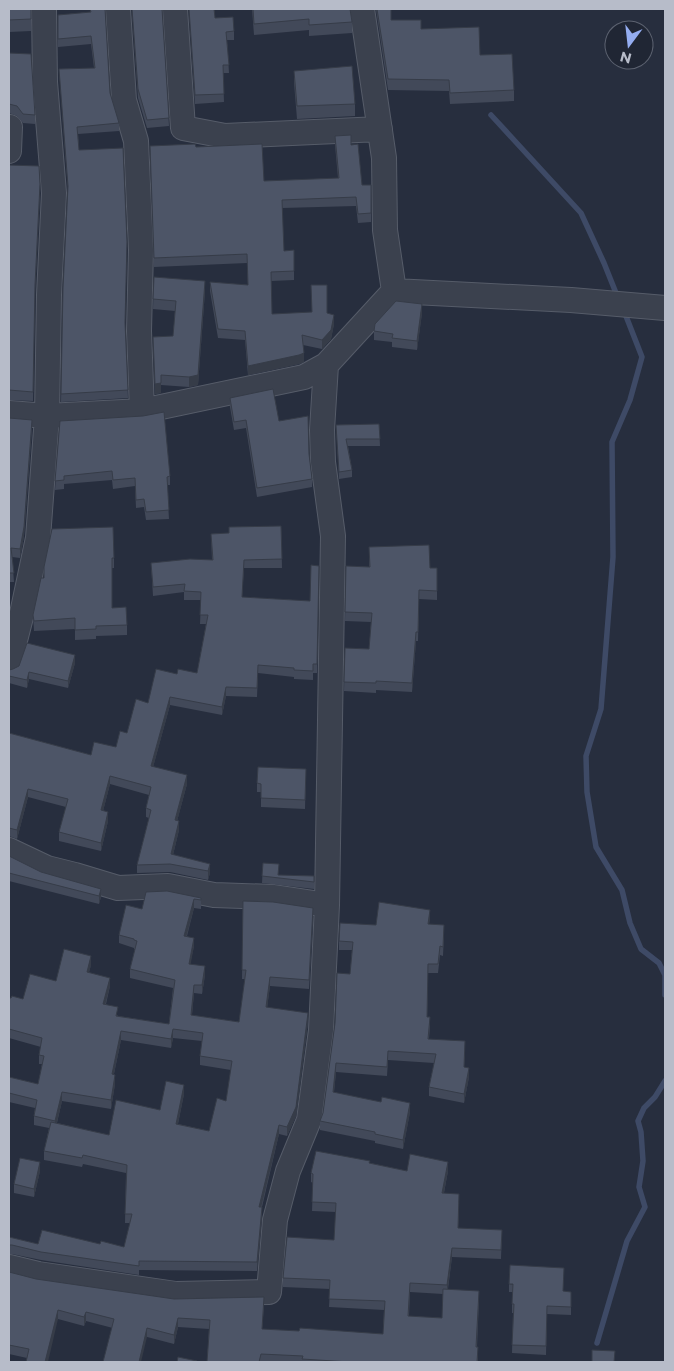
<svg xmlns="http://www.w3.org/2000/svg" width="674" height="1371" font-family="Montserrat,sans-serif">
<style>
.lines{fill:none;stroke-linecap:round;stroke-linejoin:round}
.stream{stroke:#3e4a66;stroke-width:5.5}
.minor-casing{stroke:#565c69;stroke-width:26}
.minor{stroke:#3b414e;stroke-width:24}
.wall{fill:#424959;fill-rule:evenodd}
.shaded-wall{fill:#363c48}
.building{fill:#4d5567;stroke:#363c48}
</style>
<rect width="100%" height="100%" fill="#272e3e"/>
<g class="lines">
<path class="stream" d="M491 115 581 213 604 263 618 298
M624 311 642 357 630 400 612 442 613 557 601 709 586 756 587 792 596 847 622 890 630 923 641 949 659 963 665 975V995
M597 1343 627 1241 645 1207 639 1187 643 1161 641 1132 638 1121 644 1108 655 1097 665 1081"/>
<defs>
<path id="minor" d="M118 9 124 100 136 141 141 250 139 331 142 411
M175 9 183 128 225 136 380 129
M362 9 384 158 385 230 394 291
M9 127H10L9 151
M326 365 322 430 323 462 333 536 327 905
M9 413 47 416 142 411 304 377 326 365 394 291 571 300 665 308
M9 664 23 609 38 538 47 416 49 295 54 193 45 82 44 9
M9 850 47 868 75 875 118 888 168 886 214 895 274 897 327 905 321 1030 309 1120 288 1171 275 1220 269 1292 176 1294 38 1274 9 1267"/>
</defs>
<use href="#minor" class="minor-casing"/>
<use href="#minor" class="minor"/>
</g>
<path class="wall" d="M9 9H31V31L9 32Z
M90 9H105L110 93 119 123V131L78 134 79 150 125 326 128 398 61 402 63 288 68 191 59 69 94 68 91 44 58 47V15L90 12Z
M132 9H162L169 126 147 128 138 98Z
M189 9H214L215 18 234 31V40H227L229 73H223L224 102 195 104Z
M252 9H350L352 22V33L309 36V30L254 35Z
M376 9H391V20L421 29 480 55 514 90V101L450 104 449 91 388 90Z
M9 53 35 115V124L23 123 17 116 9 113Z
M294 71 355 104V116L297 119 294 83Z
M335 136 351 145 362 185H371V222L358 223 356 206 282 208 284 251 294 250V280L271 281 272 314 327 313 334 324 331 339 322 349 303 345 304 362 299 364 248 375 245 340 218 338 210 291V282L248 285 247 263 154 267 150 155 196 147 264 181 338 178 335 145Z
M9 165 40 193 35 294 33 401 9 400Z
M154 277 205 291 198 385 189 387 161 385V393L155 394 153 337 173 336 175 311 153 309Z
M422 313 417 350 392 347V342L374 340V331Z
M230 398 279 421 312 479V487L257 497 246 428 234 430 230 407Z
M9 418 32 429 24 536 20 558 12 557 14 582H9Z
M60 421 170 476V485H167L169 519 146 520 144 507 136 508 135 486 113 489 112 480 64 484V489L55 490Z
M379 424 380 446H348L352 470V477L339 479 336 425Z
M281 526 282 568H244L242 597 310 601 319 566 317 673H313V680L294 679V677L258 673 257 697 226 696 222 715 170 705 153 767 187 784 177 821 179 830 173 855 210 864V873L208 880 170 872 137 873V865L149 818 146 817V808L149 795 110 784 103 811 108 821 101 851 59 841V832L66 807 28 797 17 839 9 836V733L91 755 116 747 127 733 148 703 177 674 197 673 206 624H200L201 600H184V592L153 596 151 563 212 560 211 534 229 533Z
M369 547 430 568H437V600L419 599 418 641H416L412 692 376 690V693L344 691 345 648 369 649 371 622 345 621 346 566 369 567Z
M114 558V568H112V608L127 625V635L96 636V639L75 640V629L34 631 33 615 44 578V567Z
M75 663 68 688 29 679 27 688 9 683V670Z
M306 769 305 809 261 807V792H257V783Z
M9 856 41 872 101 889V897L99 904 9 881Z
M263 863 279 875 314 876V889L262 883Z
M201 898V909L194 908 187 936 194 946 190 964 205 975 202 994 194 993 192 1015 239 1022 245 979H242L243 901 313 917 309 989 270 986 267 1008 308 1022 296 1116 287 1136 279 1134 262 1207V1216L257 1271 139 1270V1275L41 1260 12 1254H9V1237L38 1244H100L124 1247 130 1223H125L126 1173 83 1164 82 1167 44 1160V1151L49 1128 34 1125V1116L35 1108 9 1102V1077L38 1084 42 1064H39V1055L41 1047 9 1038V998L23 999 56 981 91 965 89 972 110 986 106 1004 118 1016 169 1024 173 988 130 978V969L135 949H134V948L119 943V935L142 909ZM173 1038 202 1041 200 1056V1065L231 1070 226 1101 209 1131 178 1124 184 1094 160 1110 109 1135 57 1123 62 1101 111 1109 115 1084 114 1074 121 1040 171 1048Z
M430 918 429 924 444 934 443 956 440 955 438 973H428L427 1017 430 1026 429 1039 465 1050 464 1067 469 1077 464 1103 429 1096V1087L434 1063 388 1060 387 1076 336 1072 334 1092 410 1112 403 1149 375 1143V1141L320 1130V1121L323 1113 350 974 352 950H339V941L376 925Z
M370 1163 407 1171H448L444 1193 459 1203 458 1229 502 1230 501 1259 452 1257 448 1289 479 1300 477 1347 478 1362H207L209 1329 178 1327 174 1344 86 1321 84 1326 58 1319 27 1358 9 1354V1272L36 1279 174 1299 264 1306 262 1329 299 1331 383 1334 384 1310 329 1307 330 1289 283 1287V1278L334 1240 336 1212 312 1211 313 1183 311 1182V1173ZM410 1292 443 1294 442 1318 409 1316Z
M40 1171 34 1197 14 1193V1184Z
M509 1284 563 1291 571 1300V1315L547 1314 546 1355 512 1353 513 1313H512V1292H509Z"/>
<path class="shaded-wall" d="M205 281V291L198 385 189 387V377Z
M422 304V313L417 350V341Z
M334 315V324L331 339 322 349V340Z
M304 353V362L299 364 248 375V366Z
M161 383V393L155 394V384Z
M32 420 24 536 20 558V549Z
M416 632V641L412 692V683Z
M75 655V663L68 688V681Z
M29 672V679L27 688V680Z
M226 687V696L222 715V707Z
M170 697V705L151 775V766Z
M187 775V784L175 829V820Z
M110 776V784L101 819V810Z
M28 789V797L17 839V830Z
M108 812V821L101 851V843Z
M179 821V830L171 863V854Z
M210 864V873L208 880V871Z
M101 889V897L99 904V896Z
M194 899V908L184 945V936Z
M430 910V918L428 933V924Z
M194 938V946L189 973V964Z
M91 956V965L87 981V972Z
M205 966V975L202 994V985Z
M270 977V986L266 1016V1007Z
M110 978V986L103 1013V1004Z
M194 985V993L191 1024V1015Z
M308 1013V1022L296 1116 287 1136V1127Z
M173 1029V1038L171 1048V1039Z
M121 1031V1040L112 1083V1074Z
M336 1063V1072L333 1101V1092Z
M469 1068V1077L464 1103V1094Z
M115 1075V1084L111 1109V1100Z
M184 1085V1094L176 1133V1124Z
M62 1092V1101L55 1130V1121Z
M410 1103V1112L403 1149V1140Z
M279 1125V1134L259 1216V1207Z
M40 1162V1171L34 1197V1189Z
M448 1162V1171L442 1202V1193Z
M262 1207V1216L257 1271V1262Z
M452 1248V1257L447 1294V1285Z
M58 1310V1319L48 1362H45Z
M86 1312V1321L84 1326V1317Z
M178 1318V1327L174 1344V1335Z
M147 1328V1337L141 1362H139Z"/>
<path class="building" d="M9 9H31V19L9 20Z
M90 9H105L110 93 119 123 77 127 79 150 123 148 127 242 125 323 128 390 61 394 63 288 68 186 59 69 95 68 91 36 58 39V15L91 12Z
M132 9H162L169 118 147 120 138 89Z
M189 9H214L215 18 233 17 234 31 226 32 229 65H223L224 94 195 95Z
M253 9H350L352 22 309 25V19L254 24Z
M377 9H391V20H421V29L479 27 480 55 512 54 514 90 450 93 449 80 388 79Z
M9 53 31 54 35 115 23 114 17 106 9 104Z
M352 66 355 104 297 106 294 71Z
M351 135V145L358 144 362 185H371V213L358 214 356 197 282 200 284 251 294 250V271L271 272 272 314 312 312 311 285H327V313L334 315 331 330 322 340 302 335 304 353 299 355 248 366 245 331 218 329 210 282 248 285 247 254 154 258 150 146 195 144 196 147 262 144 264 181 339 178 335 136Z
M9 165 39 166 40 184 35 285 33 392 9 390Z
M154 277 205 281 198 375 189 377 161 375V383L155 384 153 337 173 336 176 301 153 299Z
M396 301 422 304 417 341 392 338 393 334 374 331 375 324Z
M273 389 279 421 308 416 309 454 312 479 257 488 246 420 234 422 230 398Z
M164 412 170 476 167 477 169 510 146 512 144 499 136 500 135 478 113 480 112 471 64 476V480L55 481 60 421 143 416Z
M9 418 32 420 24 527 20 549 11 548 14 573H9Z
M379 424 380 439H346L352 470 339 472 336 425Z
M281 526 282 559 244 560 242 597 310 601 311 565 319 566 317 664H313V671L294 670V668L258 665 257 688 226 687 222 707 170 697 151 766 187 775 175 820 179 821 171 854 210 864 208 871 170 864 137 865 151 810 146 808 151 787 110 776 101 810 108 812 101 843 59 832 68 799 28 789 17 830 9 828V733L91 755 94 742 116 747 120 731 127 733 136 699 148 703 156 669 177 674 178 669 197 673 208 615H200L201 592 184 591 185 584 153 587 151 563 190 559 213 560 211 534 229 533V527Z
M113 527 114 558H112V608L126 607 127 625 96 626V629L75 630V618L34 621 33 615 41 578H44V567L52 529Z
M429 545 430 568H437V591L419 590 418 632H416L412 683 376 681V683L344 682 345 648 369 649 372 613 345 612 346 566 370 567 369 547Z
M27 643 75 655 68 681 29 672 27 680 9 676V670L13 669 19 666Z
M258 767 306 769 305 800 261 798V784L257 783Z
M9 856 41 872 101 889 99 896 9 873Z
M263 863 279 864 278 875 314 876V882L262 876Z
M167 891 201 898V900L194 899 184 936 194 938 189 964 205 966 202 985H194L191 1015 239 1022 246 970H242L243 901 273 902 313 908 309 980 270 977 266 1007 308 1013 296 1107 287 1127 279 1125 259 1207H262L257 1262 139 1261V1266L41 1252 12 1245H9V1237L38 1244 42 1230 100 1244 101 1241 124 1247 132 1214H125L127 1165 83 1155 82 1158 44 1151 51 1122 109 1135 116 1100 160 1110 166 1081 184 1085 176 1124 209 1131 217 1098 226 1101 232 1061 200 1056 203 1033 173 1029 171 1039 121 1031 112 1074 115 1075 111 1100 62 1092 55 1121 34 1116 37 1100 9 1093V1077L38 1084 44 1056 39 1055 42 1038 9 1029V998H11L12 996 23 999 30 974 56 981 64 949 91 956 87 972 110 978 103 1004 118 1007 116 1016 169 1024 175 980 130 969 137 941 134 940V939L119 935 126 905 142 909 146 892Z
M379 902 430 910 428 924 444 925 443 947 440 946 438 964H428L427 1017H430L428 1039 465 1041 464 1067 469 1068 464 1094 429 1087 436 1054 388 1051 387 1067 336 1063 333 1092 381 1102 382 1097 410 1103 403 1140 375 1134V1132L320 1121 323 1113 335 1023 337 973 350 974 353 942 339 941 340 923 376 925Z
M316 1151 370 1161 369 1163 407 1171 410 1154 448 1162 442 1193 459 1194 458 1228 502 1230 501 1250 452 1248 447 1285 410 1283 408 1316 442 1318 443 1289 479 1291 476 1347H478L477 1362H350L302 1359 303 1356 261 1354 259 1362H207L210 1320 178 1318 174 1335 147 1328 139 1362H103L114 1319 86 1312 84 1317 58 1310 45 1362H26L29 1349 9 1345V1272L36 1279 174 1299 264 1297 262 1329 299 1331 300 1328 383 1334 385 1301 329 1299 330 1280 283 1278 287 1237 334 1240 336 1203 312 1202 313 1174 311 1173Z
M20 1158 40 1162 34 1189 14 1184Z
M510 1265 564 1268 563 1291 571 1292V1307L547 1306 546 1346 512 1345 514 1304H512L513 1284H509Z
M592 1350 615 1351 614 1362H592Z
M178 1357 197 1361V1362H177Z"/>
<rect width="674" height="1371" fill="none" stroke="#b7bcc9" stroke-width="20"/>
<g transform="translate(629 45) rotate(195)"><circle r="24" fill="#202634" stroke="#5c6270"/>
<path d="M0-4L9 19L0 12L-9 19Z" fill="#94adf1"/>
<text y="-8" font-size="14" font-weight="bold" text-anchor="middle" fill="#b7bcc9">N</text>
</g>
</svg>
